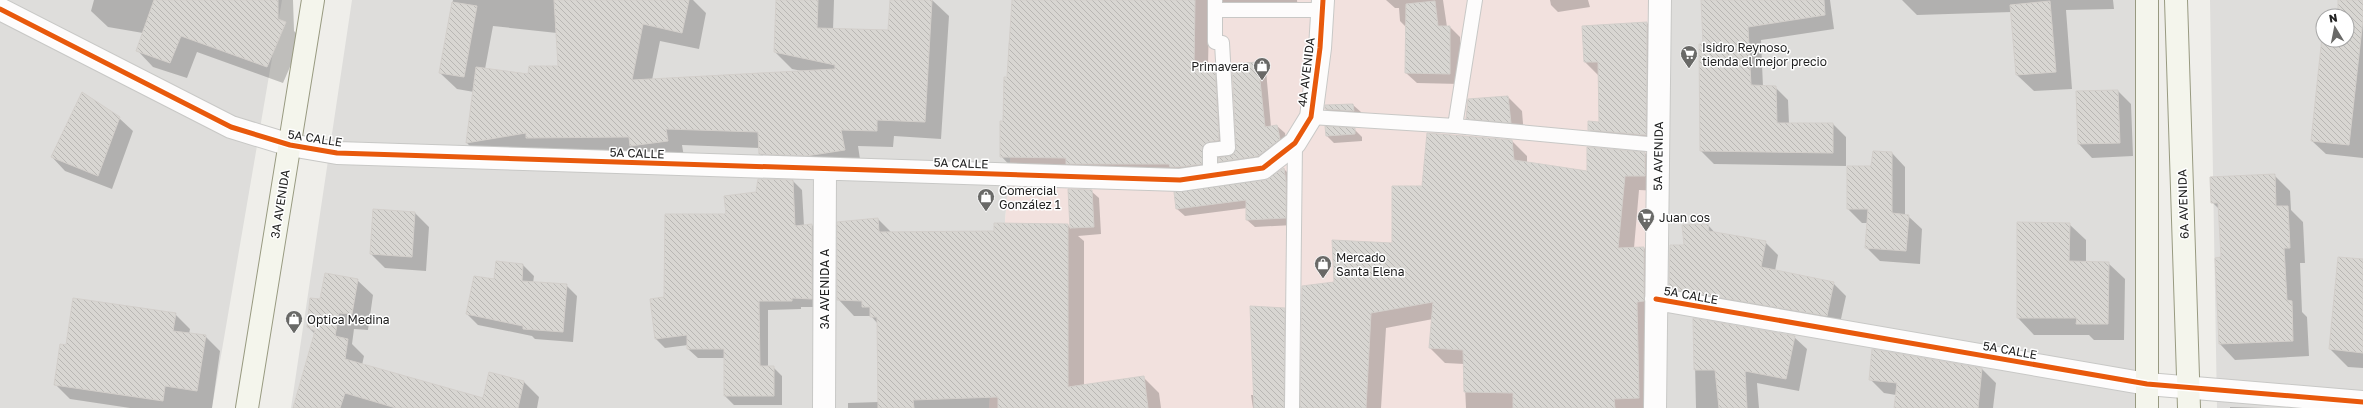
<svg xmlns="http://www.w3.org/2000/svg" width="2363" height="408" font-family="'Golos Text',sans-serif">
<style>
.residential{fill:#dedddb;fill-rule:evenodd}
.commercial{fill:#f2e1de}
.shadow{fill:#0003;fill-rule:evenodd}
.building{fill:url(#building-back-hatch);stroke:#d3cfcb}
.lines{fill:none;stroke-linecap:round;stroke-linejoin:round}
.lane-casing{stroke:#c8c8c6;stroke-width:16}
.street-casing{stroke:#c8c8c6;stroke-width:24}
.secondary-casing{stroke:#989a80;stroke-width:24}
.lane{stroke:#fdfcfc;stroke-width:14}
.street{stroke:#fdfcfc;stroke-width:22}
.secondary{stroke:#f4f5ec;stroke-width:22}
.cycleway-casing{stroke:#fff;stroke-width:8}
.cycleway{stroke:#e8590c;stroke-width:5}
.labels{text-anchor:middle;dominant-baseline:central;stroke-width:3;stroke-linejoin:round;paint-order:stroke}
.poi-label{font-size:12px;fill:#212121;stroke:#fff;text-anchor:start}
.street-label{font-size:12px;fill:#212121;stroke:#fff}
</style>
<defs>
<pattern id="building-back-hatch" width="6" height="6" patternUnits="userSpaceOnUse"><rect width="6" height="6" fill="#d8d6d2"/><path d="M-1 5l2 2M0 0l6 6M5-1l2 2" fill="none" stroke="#b9b7b4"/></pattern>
</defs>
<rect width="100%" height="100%" fill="#efeeea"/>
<path class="residential" d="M0 0H282L212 408H0Z
M352 0H1024L989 408H291Z
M1648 0H2156L2159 408H1644Z
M2210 0H2363V408H2217ZM2323 16H2347V40H2323Z"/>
<path class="commercial" d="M1024 0H1648L1644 408H989Z"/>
<path class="shadow" d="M94 0H293L294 31 302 39 283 83 197 52 187 78 153 67 137 50 143 33 108 27 91 11Z
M453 0H693L706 13 699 49 660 41 652 80 802 71 792 69 775 52 777 0H834L833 30 889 31 891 0H932L949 16 941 139 894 136 893 147 858 146 861 166 777 170 760 154V148L682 145 684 157 483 160 467 143 474 92 457 89 440 73ZM493 26 557 33 559 67 529 75 485 69Z
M1013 0H1297L1298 10 1209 17 1208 67H1214L1229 81 1233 157 1237 148 1233 65 1258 63 1266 70 1271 127 1277 126 1285 133 1287 147 1266 163 1227 169 1220 161V158L1194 181 1015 171 1001 156 1005 78H1008L1009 41H1012Z
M1386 0H1443L1447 27H1450L1460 37V84L1417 83 1406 73 1407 28 1400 21 1399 8H1395Z
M1550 0H1588L1590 7 1558 12 1551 5Z
M1702 0H1830L1834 29 1761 40 1763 87H1775L1788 100 1789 124H1833L1846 137V166L1714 164 1701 151 1705 45Z
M1902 0H2113L2114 9 2066 10 2072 89 2034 91 2017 75 2012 12 1917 15Z
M2339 0H2363V158L2326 154 2312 141 2323 40H2347V16H2339Z
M1647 23 1661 37 1659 149 1602 143 1589 129 1600 123 1599 76 1585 62 1583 26Z
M2118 91 2131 104 2133 156 2092 158 2079 144Z
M1508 97 1522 111 1524 136 1481 132 1468 118Z
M1353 105 1361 112V118L1333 116 1326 109Z
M119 118 133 131 112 189 65 171 52 157Z
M1354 129 1362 137V141L1334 143 1327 136Z
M1512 141 1527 156V163L1588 172 1645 153 1660 168 1659 191 1639 190 1634 248H1644L1659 262 1653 408H1466L1464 364 1445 363 1430 348 1433 319 1386 328 1381 408H1302L1335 283 1393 244 1422 187Z
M1892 153 1905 167V215L1908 216 1922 229 1920 264 1880 261 1866 247 1868 223H1862L1848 209Z
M1284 169 1291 176 1293 225 1255 227 1247 220V208L1185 216 1177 209 1265 181Z
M2274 175 2290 191 2291 210 2303 222 2305 263H2300L2302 312 2307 317 2309 356 2235 360 2220 344 2216 258H2222L2219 209 2212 202Z
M793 181 802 190 804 226 812 225 821 234V307H801V309L768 310V367H773L782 376V405H734L725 396V358H698L688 349V345L665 348 656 339 652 300 665 298 727 215 756 193Z
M1069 190 1091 191 1099 198 1101 234 1078 236 1084 241V385L1143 377 1159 393 1161 408H848V403L879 402 878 324 871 316H854L838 299 878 219 892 233 995 232 1068 225 1071 229Z
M415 213 429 227 426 271 385 268 371 254Z
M2069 224 2086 240V262L2108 263 2125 279 2124 340H2094L2089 335H2034L2018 318Z
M1708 225 1716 234 1765 242 1778 255 1775 271 1833 283 1846 296 1839 328 1683 301 1670 288Z
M2363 260V368L2348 367 2330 349Z
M497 262 523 265 534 276 533 283 566 285 577 296 573 342 535 339 532 336 478 325 467 314 495 280Z
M357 280 373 295 368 330 354 329 352 344 364 356 362 365 483 400 524 382 539 397 537 408H294L315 334 308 327 321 300Z
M1284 309 1300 325 1299 408H1253L1251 395H1254Z
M175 314 190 329 189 334 205 336 220 351 212 408H130L70 399 55 384Z
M1694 319 1794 337 1807 349 1799 391 1757 383 1759 408H1696Z
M1982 369 1996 383 1993 408H1895L1896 395 1884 393 1870 379Z
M2230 407 2265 408H2230Z"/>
<path class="building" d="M154 0H278V19L286 22 267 67 181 36 170 63 136 51Z
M554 0H689L682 33 643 24 632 80 835 69V65L774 52 776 0H818L817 28 888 30 890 0H932L925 122 877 120V131L841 130 845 150 806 156 759 154 758 132 666 129 668 141 630 146 629 137 526 138V133L466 143 476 67 528 74 529 66H558Z
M1012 0H1195L1194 68 1215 66 1219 140 1209 142 1203 146 1202 164 1179 167H1170L1169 164H1066V158L1000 157V121H1003L1004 77H1007Z
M1701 0H1824L1825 15 1748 27 1751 85 1776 86 1777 123H1833V153L1700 151 1699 44H1703Z
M2338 0H2363V19L2349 145 2311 141 2322 37 2323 40H2347V16H2338Z
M1435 1 1438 26H1450V74L1405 73 1406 4Z
M2050 1 2056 72 2016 75 2010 5Z
M452 2 477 6 464 77 439 73Z
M1647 22 1646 135 1588 130V121L1599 122 1598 62H1584L1582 26Z
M1258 62 1265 127 1277 125 1280 139 1258 156 1218 162V158L1233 155 1236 148 1232 64Z
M2118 90 2120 143 2078 144 2076 91Z
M82 92 120 117 98 176 51 157Z
M1508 96 1511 123 1466 119 1468 99Z
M1353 104 1354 111 1325 109V105Z
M1325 126 1355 128V134L1326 136Z
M1427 133 1512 140 1514 160 1587 171V147L1645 152V176H1625L1618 248 1644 247V301L1637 302 1639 398 1614 399 1615 408H1513V393L1464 392 1463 350 1429 348 1433 302 1371 313 1366 408H1300L1302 286 1334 282 1332 240 1392 243V186H1422Z
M1873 151 1892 152V213L1909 215 1906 251 1865 248 1868 209H1847V166H1871Z
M1284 168 1286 182V218L1246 220V200L1176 209 1174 192 1265 180Z
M2275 174 2276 206H2288L2290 248H2284L2287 300 2292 301 2293 341 2219 344 2215 258 2221 257 2218 203H2211L2210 177Z
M758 179 793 180 795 226 812 224V299L792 298V301H759L760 366H774V396H724V349H687V335L655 339 650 299 664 297 665 214H726L724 196 756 192Z
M1068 189 1092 190 1094 227 1070 228Z
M373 209 415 212 412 257 370 254Z
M878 218 879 232 994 231V223L1068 224V387L1144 376 1148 408H998V397L913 400 914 408H878L877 317H870V307H862V301L837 300V222Z
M2017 222 2070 223 2069 261 2109 262 2108 324H2076L2077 318H2017Z
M1708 224 1709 231 1766 241 1761 267 1834 282 1827 316 1669 289 1670 245H1684L1682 225Z
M2338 257 2363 259V353L2329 349Z
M496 261 523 264 522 281 567 284 563 332 523 329V326L466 314 474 276 494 279Z
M325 273 358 279 352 314 339 313 335 336 348 339 345 359 483 398 489 372 524 381 518 408H396L345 393 340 408H293L315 331 307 327 310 298 320 299Z
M73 298 176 313 173 331 206 335 197 391 165 386 163 401 54 385 60 344 66 345Z
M1250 306 1285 308 1284 408H1254Z
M1693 318 1795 336 1786 379 1745 371 1747 408H1719L1715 370H1694Z
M1872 349 1982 368 1978 408H1894L1897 383 1869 380Z"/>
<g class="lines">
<defs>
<path id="lane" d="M1215 10H1322
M1311 117 1455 126 1658 145
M1455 126 1475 0
M1210 175V150L1228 148 1222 43 1215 42V0
M1292 408 1295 143"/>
<path id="street" d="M0 9 231 127 290 145 337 153 1180 180 1263 168 1295 143 1311 117 1320 48 1323 0
M1656 299 2147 384 2363 402
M824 408 825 169
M1655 408 1660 0"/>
<path id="secondary" d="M2147 0V408
M2176 0 2189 408
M247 408 313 0"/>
</defs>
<use href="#lane" class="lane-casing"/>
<use href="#street" class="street-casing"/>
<use href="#secondary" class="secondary-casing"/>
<use href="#lane" class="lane"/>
<use href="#street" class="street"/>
<use href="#secondary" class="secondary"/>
<defs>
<path id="cycleway" d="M0 9 231 127 290 145 337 153 1180 180 1263 168 1295 143 1311 117 1320 48 1323 0
M1656 299 2147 384 2363 402"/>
</defs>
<use href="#cycleway" class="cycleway-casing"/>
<use href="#cycleway" class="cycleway"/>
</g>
<defs>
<symbol id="supermarket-pin" viewBox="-11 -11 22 30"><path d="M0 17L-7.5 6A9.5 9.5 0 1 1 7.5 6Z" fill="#696967" stroke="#fff"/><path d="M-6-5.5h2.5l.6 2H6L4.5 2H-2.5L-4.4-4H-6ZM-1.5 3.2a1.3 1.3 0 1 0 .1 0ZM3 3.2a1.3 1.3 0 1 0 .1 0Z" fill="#fff"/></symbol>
<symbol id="shop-pin" viewBox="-11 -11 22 30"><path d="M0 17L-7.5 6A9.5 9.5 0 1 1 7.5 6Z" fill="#696967" stroke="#fff"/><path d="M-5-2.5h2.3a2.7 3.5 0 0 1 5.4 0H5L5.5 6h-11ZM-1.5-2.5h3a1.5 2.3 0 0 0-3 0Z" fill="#fff"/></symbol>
</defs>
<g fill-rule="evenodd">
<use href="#supermarket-pin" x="1679" y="44" width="20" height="27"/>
<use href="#shop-pin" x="1252" y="56" width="20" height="27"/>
<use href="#shop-pin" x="976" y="187" width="20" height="27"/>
<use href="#supermarket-pin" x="1636" y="207" width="20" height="27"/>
<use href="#shop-pin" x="1313" y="254" width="20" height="27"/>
<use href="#shop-pin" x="284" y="309" width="20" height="27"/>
</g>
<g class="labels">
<g class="poi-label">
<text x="1702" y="47">Isidro Reynoso,<tspan x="1702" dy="14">tienda el mejor precio</tspan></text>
<text x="1249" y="66" text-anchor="end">Primavera</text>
<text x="999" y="190">Comercial<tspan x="999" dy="14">González 1</tspan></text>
<text x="1659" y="217">Juan cos</text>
<text x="1336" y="257">Mercado<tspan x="1336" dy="14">Santa Elena</tspan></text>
<text x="307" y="319">Optica Medina</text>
</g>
<g class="street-label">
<text transform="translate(1306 72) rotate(-83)">4A AVENIDA</text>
<text transform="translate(315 138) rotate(9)">5A CALLE</text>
<text transform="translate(637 153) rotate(2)">5A CALLE</text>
<text transform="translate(1658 156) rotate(-89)">5A AVENIDA</text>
<text transform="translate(961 163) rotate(2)">5A CALLE</text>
<text transform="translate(280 204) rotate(-81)">3A AVENIDA</text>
<text transform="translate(2183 204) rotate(-92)">6A AVENIDA</text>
<text transform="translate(824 289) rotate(-90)">3A AVENIDA A</text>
<text transform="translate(1691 295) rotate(10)">5A CALLE</text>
<text transform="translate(2010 350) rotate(10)">5A CALLE</text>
</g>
</g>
<g transform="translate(2335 28) rotate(350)"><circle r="19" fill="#ffffff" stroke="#a6a6a6"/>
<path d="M0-3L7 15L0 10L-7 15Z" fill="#696967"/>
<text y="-6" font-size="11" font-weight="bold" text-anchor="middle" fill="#212121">N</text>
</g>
</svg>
